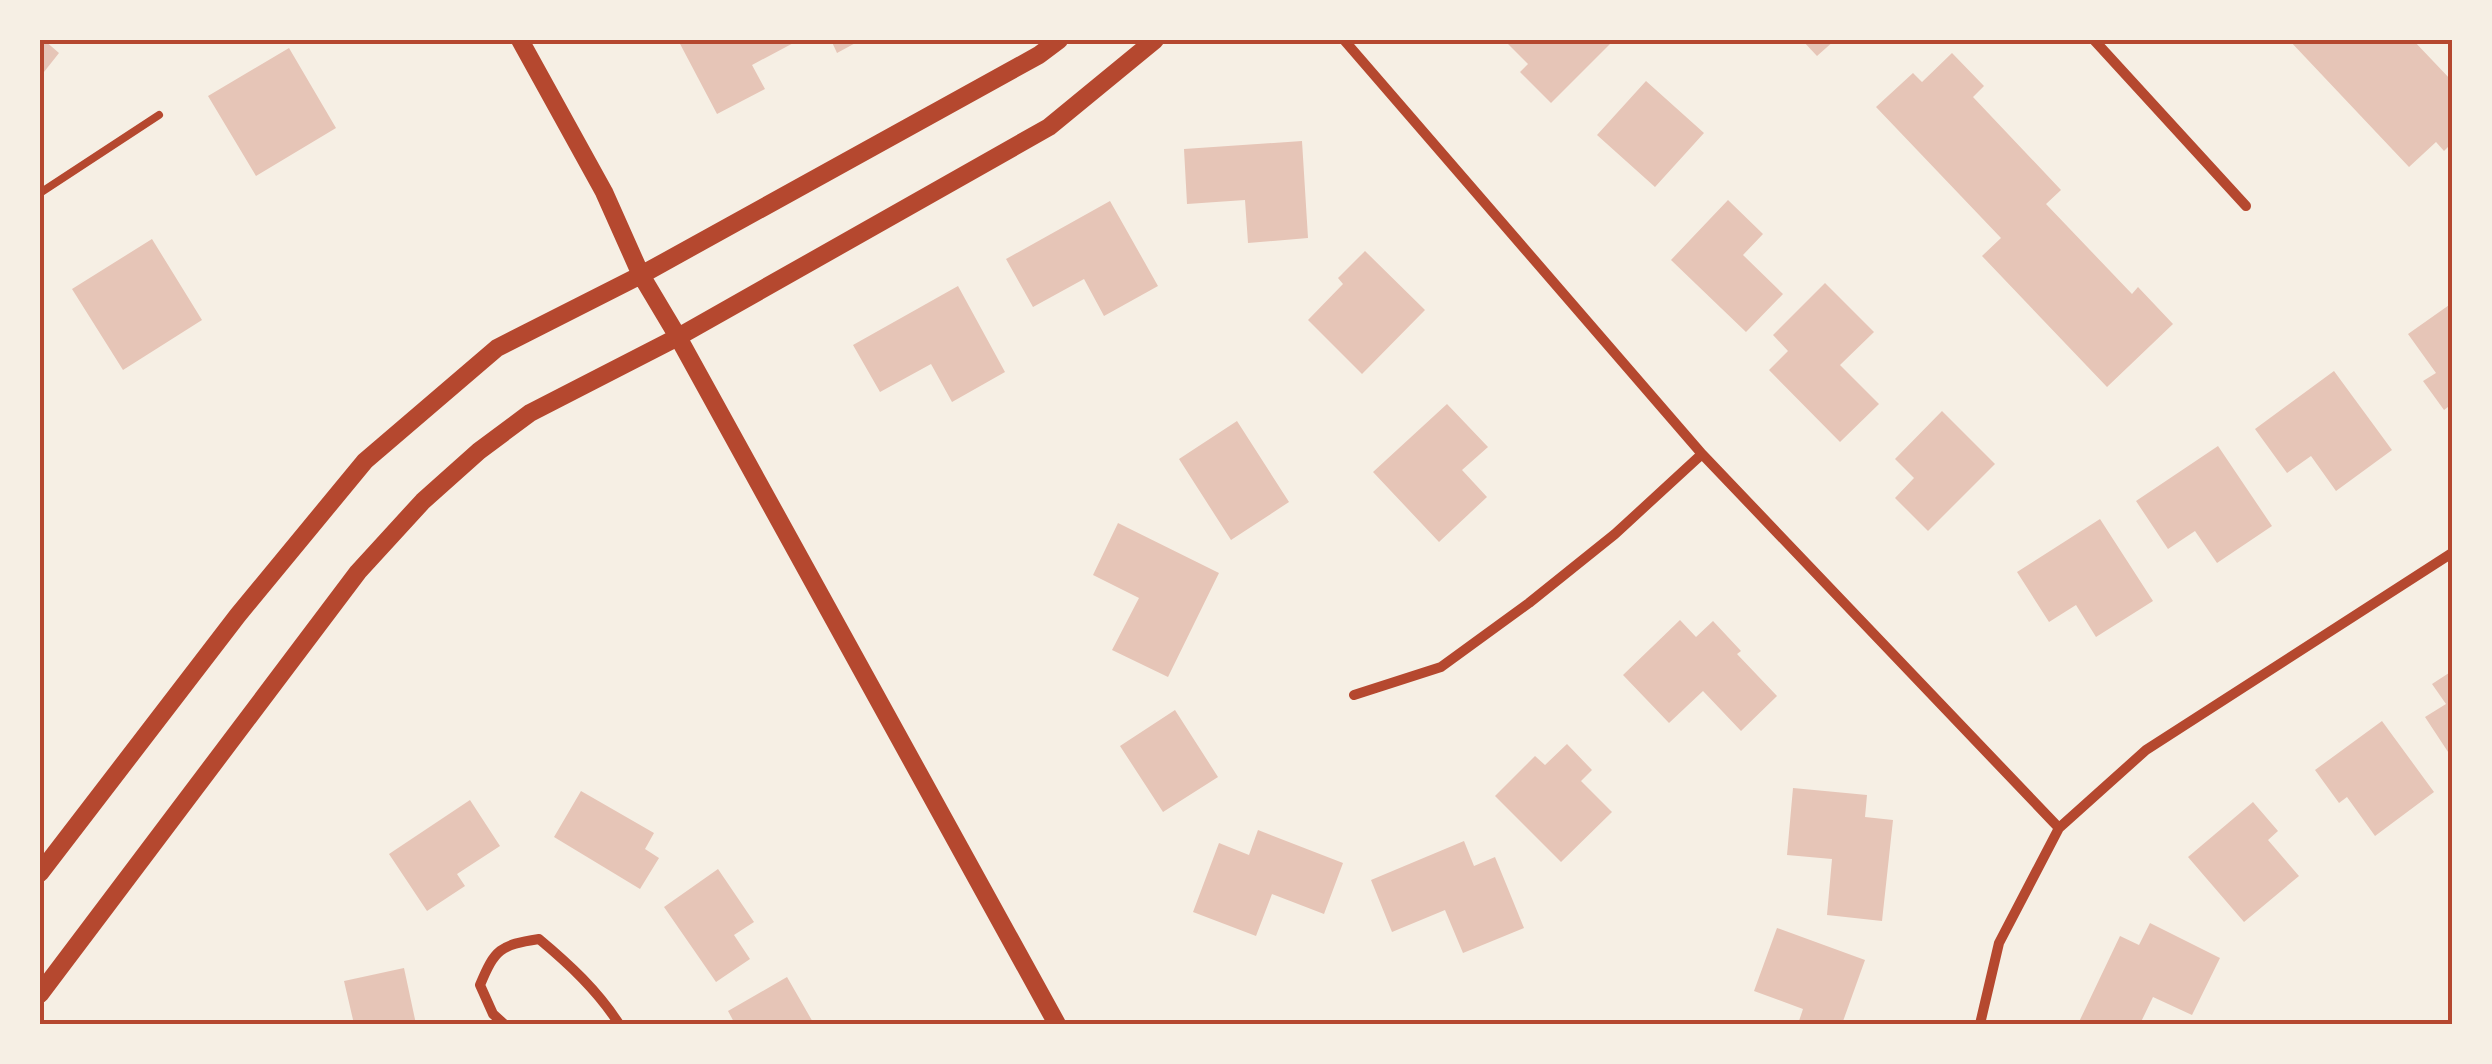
<svg xmlns="http://www.w3.org/2000/svg" width="2492" height="1064" font-family="Karla,sans-serif">
<style>
.building{fill:#e6c5b7}
.lines{fill:none;stroke-linecap:round;stroke-linejoin:round}
.service{stroke:#b5482f;stroke-width:8}
.minor{stroke:#b5482f;stroke-width:10}
.tertiary{stroke:#b5482f;stroke-width:18}
.neatline{fill:none;stroke:#b5482f;stroke-width:4}
</style>
<rect width="100%" height="100%" fill="#f6efe4"/>
<path class="building" d="M40 40H44L59 53 40 77Z
M678 40H799L752 65 765 89 717 114Z
M831 40H861L837 53Z
M1504 40H1614L1551 103 1520 72 1528 64Z
M1802 40H1835L1817 56Z
M2289 40H2413L2452 81V143L2444 151 2436 142 2409 167Z
M289 48 336 128 256 176 208 96Z
M1952 53 1984 86 1973 97 2061 190 2046 204 2132 294 2138 287 2173 324 2107 387 1982 256 2001 238 1876 107 1913 73 1922 82Z
M1646 81 1704 133 1655 187 1597 135Z
M1302 141 1308 238 1248 243 1245 200 1187 204 1184 149Z
M1728 200 1763 234 1743 255 1783 294 1746 332 1671 260Z
M1110 201 1158 286 1104 316 1084 279 1033 307 1006 259Z
M152 239 202 320 123 370 72 289Z
M1365 251 1425 310 1362 374 1308 320 1343 284 1338 278Z
M1825 283 1874 332 1840 365 1879 404 1840 442 1769 370 1788 351 1773 335Z
M958 286 1005 372 952 402 931 364 880 392 853 345Z
M2452 303V404L2444 410 2423 381 2436 373 2408 334Z
M2334 371 2392 450 2336 491 2311 456 2287 473 2255 429Z
M1447 404 1488 447 1462 470 1487 497 1439 542 1373 472Z
M1942 411 1995 464 1928 531 1895 498 1914 478 1895 459Z
M1237 421 1289 502 1231 540 1179 459Z
M2218 446 2272 526 2217 563 2195 531 2168 549 2136 501Z
M2100 519 2153 601 2096 637 2076 605 2049 622 2017 572Z
M1118 523 1219 573 1168 677 1112 650 1139 598 1093 575Z
M1680 620 1696 637 1713 621 1741 651 1737 654 1777 696 1741 731 1703 691 1669 723 1623 675Z
M2452 671V758L2425 717 2446 704 2432 684Z
M1175 710 1218 777 1163 812 1120 746Z
M2382 721 2434 792 2375 836 2347 797 2339 803 2315 770Z
M1567 744 1592 770 1581 781 1612 812 1561 862 1495 796 1535 756 1545 765Z
M1793 788 1867 795 1865 817 1893 820 1882 921 1827 915 1832 859 1787 855Z
M581 791 654 833 645 849 659 858 640 889 554 837Z
M470 800 500 846 457 874 465 886 427 911 389 854Z
M2253 802 2278 831 2268 840 2299 876 2244 922 2188 857Z
M1258 830 1343 863 1324 914 1272 894 1256 936 1193 912 1219 843 1249 855Z
M1464 841 1474 866 1495 857 1524 928 1463 953 1445 910 1392 932 1371 880Z
M718 869 754 922 734 935 750 959 716 982 664 907Z
M2150 923 2220 958 2192 1015 2153 997 2140 1024H2078L2120 936 2139 945Z
M1777 928 1865 960 1842 1024H1798L1803 1009 1754 991Z
M404 968 416 1024H354L344 981Z
M787 977 814 1024H735L728 1011Z"/>
<g class="lines">
<path class="service" d="M40 193 159 115"/>
<path class="minor" d="M1344 40 1702 454 2059 828
M2094 40 2246 206
M1354 695 1441 667 1529 603 1615 534 1702 454
M504 1024 493 1014 480 985C495 949 500 945 539 939 569 964 598 991 619 1024
M1980 1024 1999 943 2059 828 2146 750 2452 553"/>
<path class="tertiary" d="M520 40 604 192 641 275 678 337 1057 1024
M40 873 238 615 365 461 497 348 641 275 1039 55 1059 40
M40 994 358 572 423 501 479 451 530 413 678 337 1049 127 1155 40"/>
</g>
<rect width="2492" height="1064" fill="none" stroke="#f6efe4" stroke-width="85"/>
<rect x="42" y="42" width="2408" height="980" class="neatline"/>
</svg>
